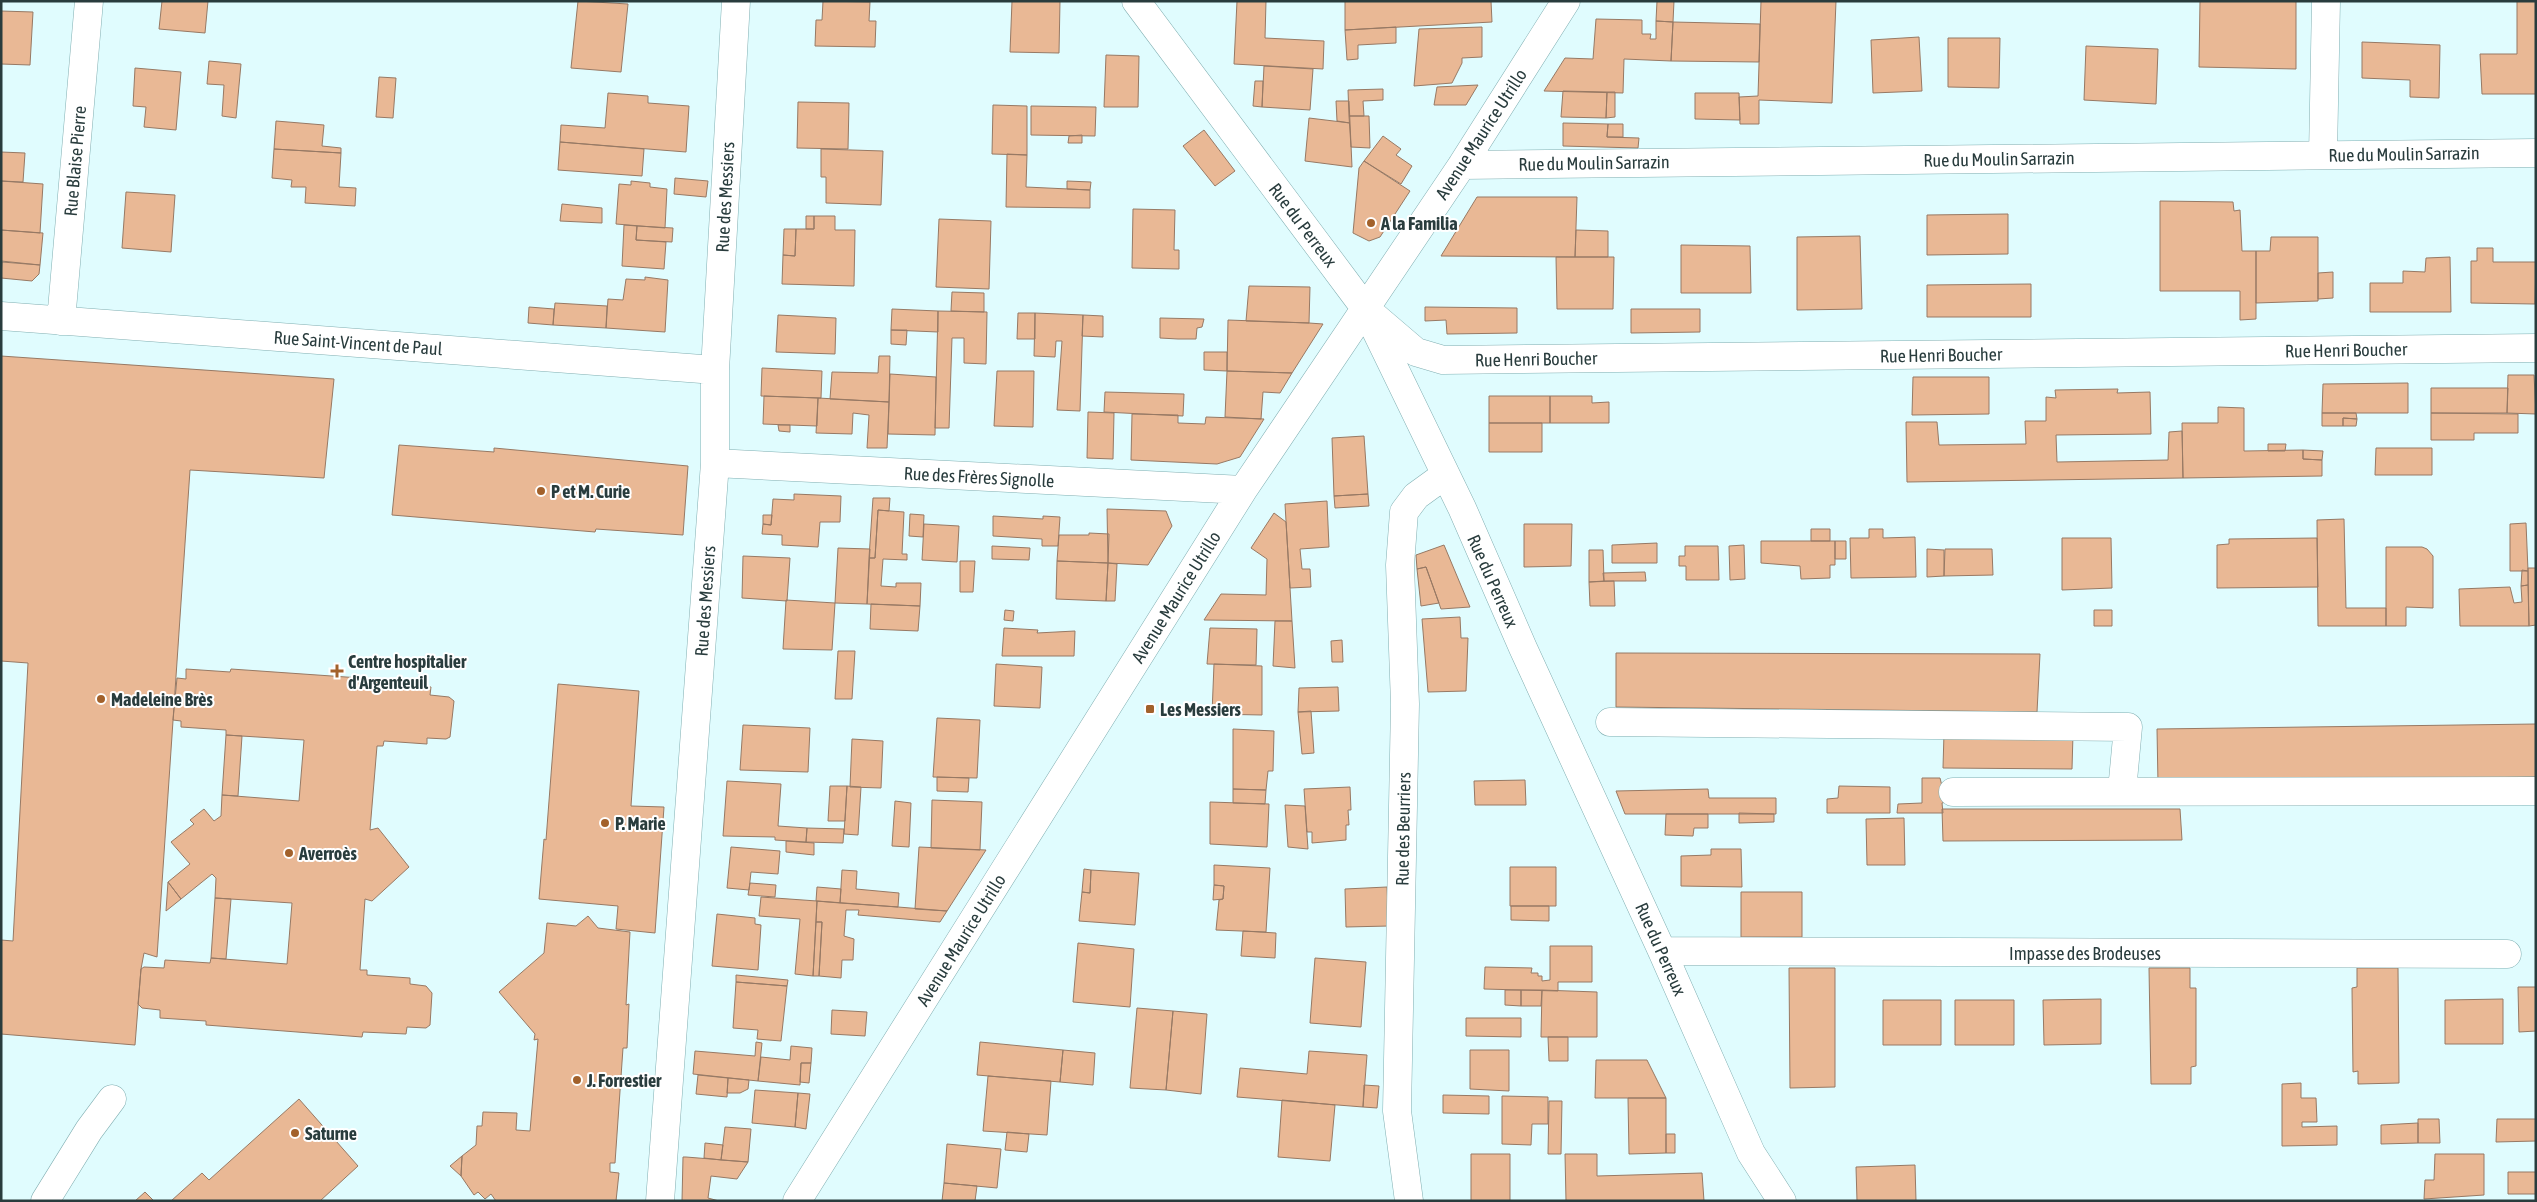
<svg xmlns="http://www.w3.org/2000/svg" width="2537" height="1202" font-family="'Asap Condensed',sans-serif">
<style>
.building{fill:#e9b895;stroke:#977964}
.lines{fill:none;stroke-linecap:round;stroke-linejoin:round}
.minor-casing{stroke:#81afb2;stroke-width:29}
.minor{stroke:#fff;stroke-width:28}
.poi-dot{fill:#a2612b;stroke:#fff;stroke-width:2}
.labels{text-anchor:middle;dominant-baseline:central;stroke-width:4;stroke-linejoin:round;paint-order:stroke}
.street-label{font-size:18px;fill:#293c3d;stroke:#fff}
.poi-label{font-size:18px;font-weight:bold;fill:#293c3d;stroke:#fff;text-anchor:start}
</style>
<rect width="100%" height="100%" fill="#e0fcfe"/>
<path class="building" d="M162 1H208L205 33 159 29Z
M578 1 628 4 621 72 571 68Z
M823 1 870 2 869 21H876L875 47 815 46 816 20H822Z
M1012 1H1060L1059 53 1010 52Z
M1237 1H1266L1265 38 1324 41 1323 69 1234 64Z
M1345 1H1491L1492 22 1345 30Z
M1657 1H1674L1673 22 1656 21Z
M1761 1H1836L1832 103 1759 100V124H1740L1739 97 1758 96Z
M2200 1H2296V69L2199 67Z
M2517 1H2536V94H2482L2480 54H2517Z
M1 11 33 12 30 65 1 64Z
M1596 19 1642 20V34H1651L1650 39H1656V21L1673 22 1671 61 1624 59 1623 93 1544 91 1565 58 1593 59Z
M1673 22 1760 24 1759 62 1671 61Z
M1396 27V43L1358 45V59L1347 60 1345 30Z
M1482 27V57L1462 58V63L1452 83 1414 86 1419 29Z
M1919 37 1922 91 1873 93 1871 40Z
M1948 38H2000L1999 88 1948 87Z
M2362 42 2440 45 2439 98 2410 97V80L2362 78Z
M2086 46 2158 49 2156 104 2084 100Z
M1106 55 1139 56 1138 107H1104Z
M209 61 241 64 236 118 222 116 224 85 207 84Z
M1264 66 1313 69 1310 110 1262 107Z
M135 68 181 72 176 130 144 127 146 107 133 106Z
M379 77 396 78 393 118 376 117Z
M1255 81H1263L1262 107 1253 106Z
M1478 85 1466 105H1434L1437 87Z
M1383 89V100L1363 101 1364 116H1349L1348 90Z
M1563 91 1607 92 1606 118 1561 117Z
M1607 92H1615V117L1606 118Z
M608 93 648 96V103L689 106 686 152 560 142 561 125 605 128Z
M1695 93H1739L1740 120 1695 119Z
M1336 101H1349L1350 123 1337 121Z
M798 102 849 103 848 149 797 148Z
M993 105 1027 106V155L992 154Z
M1031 106 1096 107 1095 136 1031 135Z
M1349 116H1369L1370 148 1351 147Z
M1309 118 1350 123 1352 167 1305 161Z
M276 121 324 125 322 146 341 148V153L274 149Z
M1563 123 1608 124 1607 137 1639 138 1638 148 1563 146Z
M1608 124H1623V137H1607Z
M1204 130 1235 171 1215 186 1183 146Z
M1082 135V143H1068L1069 136Z
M1383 136 1401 149 1396 155 1412 166 1401 184 1364 161Z
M560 142 644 149 642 176 558 170Z
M274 149 341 153 339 187 356 188 355 206 305 203 306 187H291L292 180 272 178Z
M821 149 883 151 881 205 826 203V177H821Z
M1 152 25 153 23 182 1 181Z
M1007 154 1027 155 1026 187 1090 190V208L1006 207Z
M1364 161 1410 191 1380 237 1369 241 1353 233 1359 168Z
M675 178 708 181 706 197 674 194Z
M1 181 43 184 40 233 1 230Z
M631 181 650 183V187L667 189 665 228 616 224 619 184 631 185Z
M1067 181 1091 182 1090 190 1067 189Z
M126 192 175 195 171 252 122 248Z
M1477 197H1577L1575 257 1441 256Z
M2160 201 2233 202 2234 211 2240 210 2242 251H2256V319L2240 320V291H2160Z
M562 204 602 208V223L560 221Z
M1133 209 1175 210 1174 250H1179V269L1132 268Z
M2008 214V254L1927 255V215Z
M806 216H814V229H806Z
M814 216H835V230H855L854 286 782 284 783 255 795 256 796 229H814Z
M939 219 991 221 989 289 936 287Z
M624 225 637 226 636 240 666 242 664 269 622 266Z
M637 226 673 228 672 242 636 240Z
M784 229H796L795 256 783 255Z
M1 230 43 233 40 265 1 261Z
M1576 230 1608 231V257H1575Z
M1860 236 1862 309 1797 310V237Z
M2271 237H2318V301L2256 303V251H2270Z
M1681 245 1750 246 1751 293H1681Z
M2477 248H2493V262H2536L2535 304 2471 303V261H2477Z
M1556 257H1614L1613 309H1557Z
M2450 257 2451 312H2370V283H2403V271L2425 272 2426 258Z
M2 262 40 265 39 274 32 281 1 278Z
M2333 272V298L2318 299V273Z
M645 277 668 280 665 332 606 328 608 299 623 300 626 279 645 280Z
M2031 284V317H1927V285Z
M1249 286 1310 287 1309 323 1246 321Z
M952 292 984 293V312L951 311Z
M555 303 607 306 606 328 553 325Z
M529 307 554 309 553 325 528 323Z
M1425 307 1517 308V333L1447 334 1446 320 1425 321Z
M892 309 938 311V332L891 330Z
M1631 309H1700V332L1631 333Z
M938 311 987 312 986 364 964 363V338H952L949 428H935Z
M1018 313H1035V339H1017Z
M1035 313 1083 315 1080 411 1057 410 1062 341H1056L1055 357 1034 356Z
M778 315 836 318 835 354 776 352Z
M1083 315 1103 316V337L1082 336Z
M1160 318 1204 319 1202 327 1197 328 1196 339H1178L1160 338Z
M1228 320 1309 323 1323 324 1292 373 1227 371Z
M891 330H907L906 345 891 344Z
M1204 352H1227V371L1204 370Z
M1 356 334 379 324 478 190 470 157 957 144 953 141 969 135 1045 1 1034V940L13 941 28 663 1 661Z
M879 356H890L889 402 830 399 832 372 878 373Z
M762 368 822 371 821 398 761 396Z
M997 371H1034L1033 427 994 426Z
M1227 371 1292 373 1280 393 1263 392 1261 419 1225 417Z
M890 374 936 377 935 435 888 434Z
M2508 375H2534L2536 414 2507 413Z
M1913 377H1989V414L1912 415Z
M2408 383V413H2322L2323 384Z
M2431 388H2508L2507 413H2431Z
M2118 389 2117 393 2150 392 2151 434 2056 435 2057 462 2168 460 2169 432 2182 431 2183 478 1907 482 1906 422H1937L1939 445 2026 444 2025 421H2046V397L2056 398 2055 390Z
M1105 392 1184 394 1183 416 1104 412Z
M764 396 818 398 817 426 763 424Z
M1489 396H1550V423H1489Z
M1550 396H1592V403L1609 402V423H1550Z
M818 398 889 402 887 448H867L869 415 853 413 852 434 816 433Z
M2218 407 2244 408V451L2303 450V459L2322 460V476L2183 478 2182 423H2218Z
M1088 412 1114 413 1113 459 1087 458Z
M2322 413H2356L2357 419 2343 418V426H2322Z
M2431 413 2518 414V433H2474V440H2431Z
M1132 414 1178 415V423L1205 424 1206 417 1264 419 1240 457 1217 464 1131 460Z
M2343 418 2357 419 2356 426H2343Z
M1489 423H1542V452H1489Z
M778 425H790V432L779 431Z
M1364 436 1368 494 1334 496 1332 438Z
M2268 444H2286L2285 451H2268Z
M399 445 494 452V448L688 466 683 535 596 529 595 532 392 515Z
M2376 448H2432V475H2375Z
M2303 450 2323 451 2322 460 2303 459Z
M794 494 841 496 840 522H820L818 547 782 545V535L762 534 763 524 771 525 773 499 794 500Z
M1368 494 1369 506 1335 508 1334 496Z
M873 498H890L889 511 878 510 875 558H869Z
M1327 501 1329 547 1300 549 1302 569H1310L1311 587 1290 588 1285 504Z
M1107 509 1166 511 1172 526 1148 565 1108 563Z
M878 510 904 512 902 554H907V560L883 559 881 586 896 587V583H921L920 606 867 604 869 558H875Z
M1274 513 1286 522 1292 621 1204 620 1221 594 1266 595 1267 559 1251 548Z
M910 514 924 515 923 537 909 536Z
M763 515H772L771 525 763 524Z
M993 516 1043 519V516L1060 517 1058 546H1042V539L993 536Z
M2344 519 2346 608H2386V626H2318L2317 520Z
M2526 523 2528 571H2510V524Z
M924 524 959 526 957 562 922 560Z
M1524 524H1572L1571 566 1524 567Z
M1811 529H1830V541H1811Z
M1869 529H1883V538L1915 537 1916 577 1851 578 1850 538H1869Z
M1089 533 1109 534 1108 563 1057 561 1059 535H1089Z
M2062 538H2111L2112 588 2062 590Z
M2317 538 2318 587 2217 588V545L2229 544V539Z
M1761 541H1835V565H1830V578L1801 579 1800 566 1761 563Z
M1835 541H1846V559H1835Z
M1657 543V563H1612V545Z
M1444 545 1470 607 1441 609 1426 567 1417 569 1416 555Z
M1744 545 1745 579 1730 580 1729 546Z
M992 546 1030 548 1029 560 992 559Z
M1685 546H1718L1719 580H1686V566H1679V556H1685Z
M2386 547H2422L2427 549 2433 556V608L2406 607V626H2386Z
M838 548 870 549 867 604 835 603Z
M1927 549 1944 550V576L1927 577Z
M1945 549H1992L1993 575 1944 576Z
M1589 550H1603L1604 581 1589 582Z
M743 556 790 558 787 601 742 598Z
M960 561H975L973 592H960Z
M1057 561 1108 563 1106 601 1056 599Z
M1108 563 1117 564 1115 601H1106Z
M1426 567 1439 603 1421 606 1417 569Z
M2528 568H2536V625L2529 626Z
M2522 570 2528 571V585L2521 586Z
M1645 572 1646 581H1604L1603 573Z
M1614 581 1615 606H1590L1589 582Z
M2528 585 2529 626H2460L2459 589 2510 587 2514 603 2522 602 2521 586Z
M786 600 835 603 832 650 783 649Z
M871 604 920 606 918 631 870 629Z
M1005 610 1014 611 1013 621 1004 620Z
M2094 610H2112V626H2094Z
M1460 617 1461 638H1468L1466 691 1428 692 1422 619Z
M1275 621H1292L1295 668 1273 666Z
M1004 628 1038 630 1037 633 1075 631 1074 656H1002Z
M1210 628 1257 629 1256 665 1207 664Z
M1342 640 1343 662H1332L1331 641Z
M838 651H855L852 699H835Z
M1616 653 2040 654 2037 712 1616 707Z
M996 664 1042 667 1040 708 994 706Z
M1214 664 1262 666V715L1212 714Z
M186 669 230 672 231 669 389 680V683L431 687 430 695 449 697 454 701 450 737 446 739 427 738V744L384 741 383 746H377L370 830 378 828 409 867 372 901 365 899 360 970H367V975L410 978V984L426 986 432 993 430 1025 426 1028 407 1027 406 1034 363 1032 362 1037 206 1025V1021L160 1018V1010L142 1008 138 1004 141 969 144 967 164 968 165 960 210 963 211 958 287 964 292 903 215 898 216 878 212 874 181 899 168 882 190 864 171 842 194 824 190 820 204 809 214 821 221 816 222 795 299 801 304 740 226 735V730L181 727V721L173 720 177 678 186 679Z
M558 684 639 691 631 806 664 807 655 933 616 929 618 906 539 899 544 839 546 840Z
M1338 687 1339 711 1298 712 1299 688Z
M1311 711 1314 753 1302 754 1298 712Z
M937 718 980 720 977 778 933 777Z
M2536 724V777L2158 783 2157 729Z
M743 725 810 728 808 772 740 770Z
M1233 729 1274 731 1273 771H1268L1266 790 1233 789Z
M1944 733 2073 734 2072 769 1943 768Z
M226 735 242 736 238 796 222 795Z
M852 739 883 741 881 788 850 787Z
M937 777 969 778 968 792 937 791Z
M1922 778H1940L1946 802 1942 803 1943 813H1897L1898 804 1922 803Z
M1525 780 1526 805H1475L1474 781Z
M727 781 781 784 778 826 807 828 806 842 775 840V837L723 836Z
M830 786H847L845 821H828Z
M847 786 861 787 858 835 844 834Z
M1839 786 1890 787V813H1827V799L1838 798Z
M1350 787 1351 810H1348L1349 825H1346V840L1312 843V832H1307L1304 789Z
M1233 789 1266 790 1265 804 1233 803Z
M1708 789 1709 798H1776V814H1625L1616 791Z
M932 800 982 802 980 850 931 848Z
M895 801 911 803 909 847 892 846Z
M1210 802 1269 804 1267 847 1210 844Z
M1285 805 1305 806 1308 849 1288 847Z
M1942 809H2180L2182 840 1943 841Z
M1739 813 1774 814V822L1739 823Z
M1666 814H1708V828H1694L1693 836 1665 835Z
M1904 818 1905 865H1867L1866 819Z
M807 828 844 829 843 843 806 842Z
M786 841 814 843V855L786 852Z
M731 847 780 851 778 874 751 872 749 890 727 888Z
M919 847 986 850 947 911 915 909Z
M1711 849H1741L1742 887 1681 886V856L1711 855Z
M1214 865 1270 868 1266 932 1216 930 1219 900 1223 899 1224 886 1214 885Z
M1510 867H1556V906H1510Z
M1084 869 1091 870 1090 893 1082 892Z
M842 870 857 871 856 889 899 893 898 907 840 903Z
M1091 870 1139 873 1135 925 1079 921 1082 892 1090 893Z
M168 882 181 899 166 911Z
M750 883 776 885 775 897 748 895Z
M1214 885 1224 886 1223 899 1213 900Z
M817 887 841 889 840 903 816 901Z
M1387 887 1389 926 1346 927 1345 889Z
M1741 892H1802V937H1741Z
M761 897 817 901 813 976 795 974 800 919 759 916Z
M215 898 231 899 226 959 211 958Z
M817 901 898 907 947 911 940 922 858 915 859 910H846L844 936 854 939 853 960H842L841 978 819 976 822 922H816Z
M1511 906H1549V921L1511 920Z
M717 914 755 918V924L761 925 758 970 712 966Z
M588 916 598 928 630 932 626 1005 629 1004 627 1048H623L615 1163H610V1172L619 1173 616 1201H496L491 1194 485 1199 478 1192 474 1195 461 1176 462 1156 476 1145 477 1126H482L483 1112 517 1113 516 1130 530 1131 538 1039 534 1040 535 1034 499 992 544 953 547 923 576 926Z
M816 922H822L819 976H813Z
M1243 931 1276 933 1275 958 1241 956Z
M1078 943 1134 949 1130 1007 1073 1002Z
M1550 946H1592V982H1558V991L1484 989 1485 967 1532 968 1531 973H1538V976H1542V981L1550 980Z
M1315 958 1366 962 1361 1027 1310 1023Z
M1789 968H1835V1087L1790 1088Z
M2149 968H2190V988H2196V1066L2191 1067V1084H2151Z
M2357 968H2398L2399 1083 2358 1084V1071L2353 1072 2352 988 2357 987Z
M736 975 788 980 787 986 736 982Z
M736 982 787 986 781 1041 757 1039 758 1030 733 1028Z
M2518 987H2536V1031L2519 1032Z
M1505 990H1521V1006L1505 1005Z
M1521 990H1542L1541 1006H1521Z
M1542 990 1597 992V1037H1541Z
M2101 999V1044L2044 1045 2043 1000Z
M2503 999V1044H2445V1000Z
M1883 1000H1941V1045H1883Z
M1955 1000H2014V1045H1955Z
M1137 1008 1173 1011 1166 1090 1130 1088Z
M832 1010 867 1012 865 1036 831 1034Z
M1173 1011 1207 1014 1201 1094 1166 1090Z
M1466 1018H1521V1037L1466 1036Z
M1548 1037H1568V1061H1549Z
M756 1042 762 1043 758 1081 693 1074 695 1051 755 1056Z
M980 1042 1063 1050 1060 1082 977 1075Z
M791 1046 812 1048 811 1063H801L800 1085 758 1081 761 1057 790 1060Z
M1063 1050 1095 1053 1093 1085 1060 1082Z
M1470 1050H1509V1091L1470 1089Z
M1309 1051 1367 1055 1363 1107 1237 1097 1240 1068 1307 1074Z
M1596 1060H1647L1666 1098H1595Z
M801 1063H811L809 1083 800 1082Z
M698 1075 728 1078 727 1097 696 1094Z
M988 1076 1051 1081 1047 1135 983 1131Z
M728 1078 749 1080 748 1089 740 1093H727Z
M2301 1083V1098H2316L2317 1122H2302V1127L2337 1126V1145L2282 1146V1084Z
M1364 1085 1379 1086 1377 1108 1363 1107Z
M755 1090 798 1093 795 1127 752 1123Z
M798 1093 810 1094 806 1129 795 1127Z
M1443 1095 1489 1096V1114L1443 1113Z
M1502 1096 1548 1097V1124H1532L1531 1145 1502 1144Z
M1628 1098H1666V1153L1629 1154Z
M299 1099 358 1166 320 1201H171L202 1173 209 1180Z
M1282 1100 1335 1105 1330 1161 1278 1157Z
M1549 1101H1562L1561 1154H1548Z
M2418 1119H2439L2440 1143H2418Z
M2497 1119H2536V1141L2496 1142Z
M2418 1123V1143L2381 1144V1125Z
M725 1127 751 1129 748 1162 721 1160Z
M1007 1132 1029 1134 1027 1152 1005 1150Z
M1666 1134H1675V1153H1666Z
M705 1143 723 1145 721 1160 704 1158Z
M947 1144 1001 1149 997 1188 944 1183Z
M1471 1154H1510V1201H1471Z
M1565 1154H1597V1176L1702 1173 1704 1201H1566Z
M2435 1154H2484V1195L2424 1199 2425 1180H2434Z
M462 1156 461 1176 450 1166Z
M683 1157H686L748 1162 737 1179 711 1176 708 1198 719 1201H682Z
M1915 1165 1916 1201H1857L1856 1167Z
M2508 1172H2536V1194H2508Z
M944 1183 977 1186 975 1201H942Z
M145 1192 154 1201H135Z"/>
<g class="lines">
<defs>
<path id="minor" d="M1136 1 1365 308 1462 508 1523 648 1662 951 1751 1153 1782 1201
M2323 155 2326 1
M1462 165 2536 153
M1 316 715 370
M1375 317 1416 352 1443 360 2536 348
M61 321 89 1
M715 463 1243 490
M1610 722 2128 727 2122 791
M1953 792 2536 791
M1662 951 2507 954
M45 1201 89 1130 112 1099
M660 1201 715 463V370L736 1
M797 1201 1243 490 1462 165 1566 1
M1409 1201 1397 1111 1405 704 1400 565 1404 512 1416 496 1445 475"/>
</defs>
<use href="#minor" class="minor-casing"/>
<use href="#minor" class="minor"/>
</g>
<g class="poi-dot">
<circle cx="1371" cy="223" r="5"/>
<circle cx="541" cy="491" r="5"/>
<path d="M334.5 663.5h5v5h5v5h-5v5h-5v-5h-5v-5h5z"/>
<circle cx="101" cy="699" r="5"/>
<rect x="1145" y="704" width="10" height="10" rx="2.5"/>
<circle cx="605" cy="823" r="5"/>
<circle cx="289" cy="853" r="5"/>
<circle cx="577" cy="1080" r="5"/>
<circle cx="295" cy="1133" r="5"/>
</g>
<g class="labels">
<g class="street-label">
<text transform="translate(1481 134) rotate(-57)">Avenue Maurice Utrillo</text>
<text transform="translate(2404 154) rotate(-1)">Rue du Moulin Sarrazin</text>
<text transform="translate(1999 159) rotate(-1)">Rue du Moulin Sarrazin</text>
<text transform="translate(75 161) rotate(-85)">Rue Blaise Pierre</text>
<text transform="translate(1594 163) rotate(-1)">Rue du Moulin Sarrazin</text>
<text transform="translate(725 197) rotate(-87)">Rue des Messiers</text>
<text transform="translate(1303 225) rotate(53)">Rue du Perreux</text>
<text transform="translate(358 343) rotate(4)">Rue Saint-Vincent de Paul</text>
<text transform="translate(2346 350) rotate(-1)">Rue Henri Boucher</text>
<text transform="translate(1941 355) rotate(-1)">Rue Henri Boucher</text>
<text transform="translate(1536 359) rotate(-1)">Rue Henri Boucher</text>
<text transform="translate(979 477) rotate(3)">Rue des Frères Signolle</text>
<text transform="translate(1493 581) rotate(66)">Rue du Perreux</text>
<text transform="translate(1176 597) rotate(-58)">Avenue Maurice Utrillo</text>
<text transform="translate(705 601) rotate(-86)">Rue des Messiers</text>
<text transform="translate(1403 829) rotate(-89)">Rue des Beurriers</text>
<text transform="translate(961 940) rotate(-58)">Avenue Maurice Utrillo</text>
<text transform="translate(1661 949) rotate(66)">Rue du Perreux</text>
<text x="2085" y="953">Impasse des Brodeuses</text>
</g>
<g class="poi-label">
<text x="1381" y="223">A la Familia</text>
<text x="551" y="491">P et M. Curie</text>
<text x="348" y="661">Centre hospitalier<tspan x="348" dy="21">d'Argenteuil</tspan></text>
<text x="111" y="699">Madeleine Brès</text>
<text x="1160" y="709">Les Messiers</text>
<text x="615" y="823">P. Marie</text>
<text x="299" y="853">Averroès</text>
<text x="587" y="1080">J. Forrestier</text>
<text x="305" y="1133">Saturne</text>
</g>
</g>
<rect width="2537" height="1202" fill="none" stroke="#293c3d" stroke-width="5"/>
</svg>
